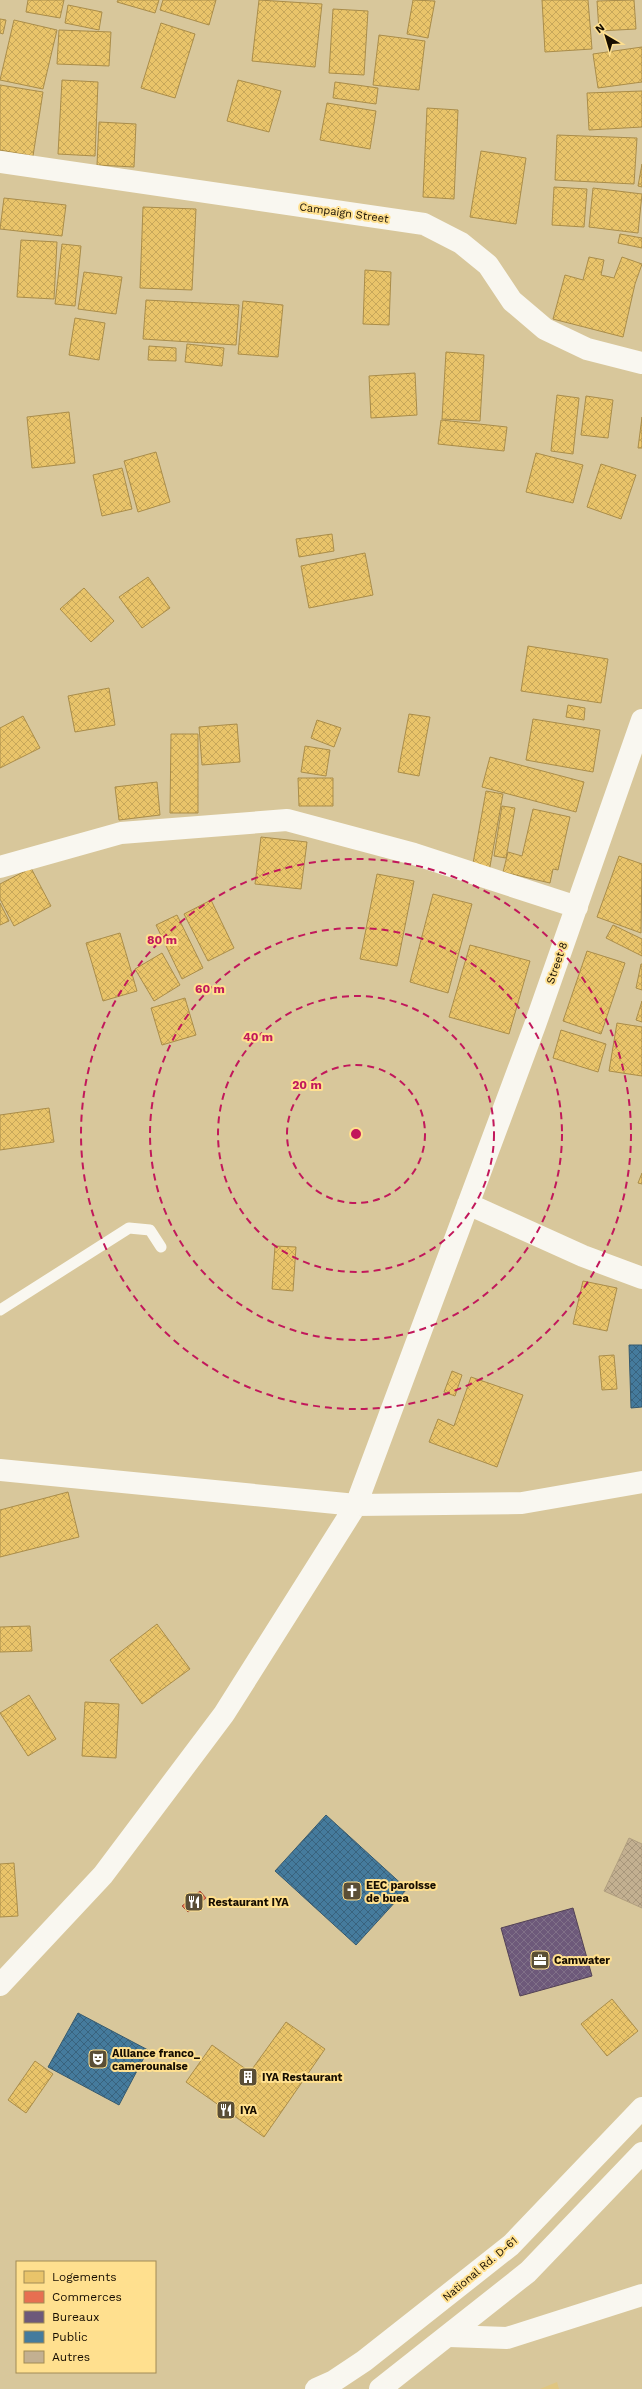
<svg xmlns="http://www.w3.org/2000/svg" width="642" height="2389" font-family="'Work Sans',sans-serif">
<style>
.built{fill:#e0c681}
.homes{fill:url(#homes-cross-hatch);stroke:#aa8d4a}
.shops{fill:url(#shops-cross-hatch);stroke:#a85239}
.offices{fill:url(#offices-cross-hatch);stroke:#534255}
.public{fill:url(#public-cross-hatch);stroke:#375a6e}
.building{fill:url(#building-cross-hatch);stroke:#b19f7f}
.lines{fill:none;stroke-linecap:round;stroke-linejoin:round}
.lane{stroke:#f9f7f0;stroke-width:11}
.street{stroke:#f9f7f0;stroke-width:22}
.highway{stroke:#f9f7f0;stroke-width:22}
.ring{fill:none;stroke:#c2185b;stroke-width:2;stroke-dasharray:7 5}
.labels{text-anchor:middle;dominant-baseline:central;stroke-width:4;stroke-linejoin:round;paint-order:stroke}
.street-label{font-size:11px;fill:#160d00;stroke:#ffe08f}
.poi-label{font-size:11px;font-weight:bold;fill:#160d00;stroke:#ffe08f;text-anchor:start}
.centre{fill:#c2185b;stroke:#ffe08f;stroke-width:2}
.ring-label{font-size:12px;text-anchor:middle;font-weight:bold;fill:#c2185b;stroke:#ffe08f;stroke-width:4;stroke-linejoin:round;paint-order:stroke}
</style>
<defs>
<pattern id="homes-cross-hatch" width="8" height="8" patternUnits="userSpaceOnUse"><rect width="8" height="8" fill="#e9c46a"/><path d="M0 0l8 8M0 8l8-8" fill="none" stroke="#c7a75a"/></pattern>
<pattern id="shops-cross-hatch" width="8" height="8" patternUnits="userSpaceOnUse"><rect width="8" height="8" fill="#e76f51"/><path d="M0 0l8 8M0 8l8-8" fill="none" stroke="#ba5a41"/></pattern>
<pattern id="offices-cross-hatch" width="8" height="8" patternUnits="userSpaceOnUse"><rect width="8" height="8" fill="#6d597a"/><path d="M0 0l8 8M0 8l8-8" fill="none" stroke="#807088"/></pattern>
<pattern id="public-cross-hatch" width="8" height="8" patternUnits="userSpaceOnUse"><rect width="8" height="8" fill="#457b9d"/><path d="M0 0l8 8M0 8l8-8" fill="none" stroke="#39637e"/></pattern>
<pattern id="building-cross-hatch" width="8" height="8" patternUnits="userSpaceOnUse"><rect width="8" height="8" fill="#c3b091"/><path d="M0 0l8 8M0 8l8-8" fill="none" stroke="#a7967b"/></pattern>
</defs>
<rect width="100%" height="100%" fill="#d8c79b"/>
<path class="built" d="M557 2382 559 2389H540Z"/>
<path class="homes" d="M28 0H64L60 18 26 12Z
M118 0H159L155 13 117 2Z
M163 0H216L209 25 160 10Z
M259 0 322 4 315 67 252 61Z
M413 0 435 1 428 38 407 34Z
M542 0H588L592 49 545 52Z
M634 0 636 29 599 31 597 1Z
M68 5 102 12 99 30 65 23Z
M333 9 368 11 364 75 329 73Z
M0 19 6 20 3 34 0 33Z
M14 20 57 30 43 89 0 80Z
M161 23 195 34 175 98 141 88Z
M59 30 111 32 109 66 57 64Z
M379 35 425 41 419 90 373 85Z
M642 47V82L598 88 593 54Z
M62 80 98 82 95 156 58 154Z
M238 80 281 91 269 132 227 121Z
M335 82 378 88 376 104 333 98Z
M0 85 43 92 33 156 0 150Z
M642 91V127L589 130 587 93Z
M327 103 376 111 370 149 320 140Z
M427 108 458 110 454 199 423 197Z
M99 122 136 124 134 167 97 165Z
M557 135 637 138 634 184 555 180Z
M481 151 526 158 516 224 470 217Z
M642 164V187L638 186Z
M554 187 587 189 584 227 552 225Z
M593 188 642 194 638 233 589 227Z
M4 198 66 205 62 236 0 229Z
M143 207 196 209 192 290 140 288Z
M620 234 642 238V248L618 243Z
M21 240 57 242 54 299 17 297Z
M62 244 81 246 75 306 55 304Z
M589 257 604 260 601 275 614 278 622 257 642 264 635 284 623 337 553 319 565 275 583 280Z
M365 270 391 272 389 325 363 324Z
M84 272 122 277 116 314 78 309Z
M146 300 239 305 236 345 143 339Z
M243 301 283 305 278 357 238 354Z
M75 318 105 323 99 360 69 355Z
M187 344 224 348 222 366 185 362Z
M149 346 176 348V361L148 360Z
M446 352 484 355 480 421 442 419Z
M415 373 417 415 371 418 369 376Z
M557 395 579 398 573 454 551 451Z
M586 396 613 400 608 438 581 435Z
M69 412 75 463 32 468 27 417Z
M642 417V448H638Z
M441 420 507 427 504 451 438 444Z
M156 452 170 502 138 512 124 461Z
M536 453 583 465 573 503 526 492Z
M601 464 636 475 621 519 587 507Z
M122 468 132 509 102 516 93 475Z
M332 534 334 551 299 557 296 539Z
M365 553 373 595 309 608 301 566Z
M148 577 170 608 142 628 119 597Z
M84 588 114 621 91 642 60 609Z
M528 646 608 659 601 703 521 691Z
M109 688 115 725 75 732 68 696Z
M568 705 585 708 584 720 566 717Z
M409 714 430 717 419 776 398 772Z
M23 716 40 748 0 768V728Z
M533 719 600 730 593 772 526 760Z
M317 720 341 728 334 747 311 738Z
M237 724 240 762 202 765 199 727Z
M171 734H198V813H170Z
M305 746 330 750 326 776 301 772Z
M490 757 584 782 576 812 482 787Z
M298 778H333V806H299Z
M157 782 160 815 119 820 115 787Z
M486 791 503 794 489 872 472 869Z
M502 806 515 808 506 858 494 856Z
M533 809 570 817 558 870 553 869 550 883 503 872 508 852 522 856Z
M261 837 307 842 301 889 255 884Z
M619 856 642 864 641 933 597 917Z
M31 868 51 906 14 926 0 899V884Z
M377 874 414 881 397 966 360 959Z
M433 894 472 904 448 993 410 982Z
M211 900 234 948 208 961 184 914Z
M0 903 9 921 0 925Z
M177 915 203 968 182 979 156 925Z
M613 925 642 939V956L606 938Z
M120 933 137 991 103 1001 86 943Z
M470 945 530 961 509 1034 449 1017Z
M587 951 625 963 601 1034 563 1021Z
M162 953 180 985 154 1001 135 969Z
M641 964H642V990L636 988Z
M185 998 196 1035 162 1045 151 1008Z
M642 1001V1022L636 1020Z
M617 1023 642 1027V1076L609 1071Z
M561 1030 606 1044 598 1072 553 1058Z
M49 1108 54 1142 0 1150V1115Z
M642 1173V1184L638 1183Z
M275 1246 296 1247 293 1291 272 1289Z
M583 1281 617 1288 607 1331 573 1324Z
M614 1355 617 1389 602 1390 599 1356Z
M452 1371 462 1375 455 1396 444 1392Z
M471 1377 523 1395 497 1467 429 1442 438 1419 454 1426Z
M68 1492 79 1537 0 1557V1510Z
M157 1624 190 1669 142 1704 110 1660Z
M30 1626 32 1651 0 1652V1627Z
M29 1695 56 1739 28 1756 0 1713Z
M85 1702 119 1704 116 1758 82 1756Z
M14 1863 18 1916 0 1917V1864Z
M612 1999 638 2031 607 2056 581 2024Z
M286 2022 325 2049 264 2137 186 2082 212 2045 250 2072Z
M35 2061 53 2074 26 2113 8 2100Z"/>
<path class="shops" d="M200 1891 206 1898 188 1912 182 1906Z"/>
<path class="offices" d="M573 1908 592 1976 520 1996 501 1928Z"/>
<path class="public" d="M629 1345H642V1407L631 1408Z
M326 1815 407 1889 356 1945 275 1871Z
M78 2013 148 2050 119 2105 48 2067Z"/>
<path class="building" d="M629 1838 642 1844V1908L604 1891Z"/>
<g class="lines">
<path class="lane" d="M0 1310 129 1228 150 1230 161 1247"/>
<path class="street" d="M0 162 424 224 461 243 488 265 512 301 545 329 587 349 642 363
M0 867 121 833 287 820 414 854 577 907
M468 1204 583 1256 642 1278
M0 1470 356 1505 522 1503 642 1482
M0 1985 103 1875 224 1714 356 1505 535 1025 642 720
M449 2336 507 2338 642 2295"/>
<path class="highway" d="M316 2389 334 2381 364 2361 511 2245 642 2108
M380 2389 528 2272 642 2153"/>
</g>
<g class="ring">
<circle cx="356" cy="1134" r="69"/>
<circle cx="356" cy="1134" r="138"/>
<circle cx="356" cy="1134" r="206"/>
<circle cx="356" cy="1134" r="275"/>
</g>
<defs>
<symbol id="church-square" viewBox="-11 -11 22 22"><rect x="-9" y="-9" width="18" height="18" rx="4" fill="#5a4e36" stroke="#ffe08f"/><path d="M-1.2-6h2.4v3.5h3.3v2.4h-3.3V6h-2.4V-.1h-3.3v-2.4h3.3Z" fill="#fff"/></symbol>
<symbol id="restaurant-square" viewBox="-11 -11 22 22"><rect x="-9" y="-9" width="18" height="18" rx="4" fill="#5a4e36" stroke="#ffe08f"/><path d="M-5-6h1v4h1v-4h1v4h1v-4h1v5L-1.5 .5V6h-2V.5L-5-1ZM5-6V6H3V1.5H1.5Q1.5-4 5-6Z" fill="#fff"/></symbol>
<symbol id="office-square" viewBox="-11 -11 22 22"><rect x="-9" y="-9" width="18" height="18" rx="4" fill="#5a4e36" stroke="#ffe08f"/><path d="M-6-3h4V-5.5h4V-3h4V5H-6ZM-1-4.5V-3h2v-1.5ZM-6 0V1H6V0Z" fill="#fff"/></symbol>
<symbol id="theatre-square" viewBox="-11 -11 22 22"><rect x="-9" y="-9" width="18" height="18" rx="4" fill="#5a4e36" stroke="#ffe08f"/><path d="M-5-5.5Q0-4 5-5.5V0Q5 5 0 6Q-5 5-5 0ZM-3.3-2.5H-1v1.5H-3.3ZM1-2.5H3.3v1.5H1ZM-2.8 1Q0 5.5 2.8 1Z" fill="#fff"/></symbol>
<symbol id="building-square" viewBox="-11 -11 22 22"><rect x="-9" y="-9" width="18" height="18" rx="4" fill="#5a4e36" stroke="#ffe08f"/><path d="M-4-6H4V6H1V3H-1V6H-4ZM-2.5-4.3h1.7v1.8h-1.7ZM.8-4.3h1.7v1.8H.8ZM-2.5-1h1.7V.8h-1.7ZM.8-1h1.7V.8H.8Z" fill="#fff"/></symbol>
</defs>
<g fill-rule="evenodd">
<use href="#church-square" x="341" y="1880" width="22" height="22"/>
<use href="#restaurant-square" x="183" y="1891" width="22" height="22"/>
<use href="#office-square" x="529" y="1949" width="22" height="22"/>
<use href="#theatre-square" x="87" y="2048" width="22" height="22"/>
<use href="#building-square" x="237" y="2066" width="22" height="22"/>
<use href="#restaurant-square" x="215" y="2099" width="22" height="22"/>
</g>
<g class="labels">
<g class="street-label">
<text transform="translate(344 213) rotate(8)">Campaign Street</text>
<text transform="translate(557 963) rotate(-71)">Street 8</text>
<text transform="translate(480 2269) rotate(-40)">National Rd. D-61</text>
</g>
<g class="poi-label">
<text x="366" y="1885">EEC paroisse<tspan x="366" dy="13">de buea</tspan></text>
<text x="208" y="1902">Restaurant IYA</text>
<text x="554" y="1960">Camwater</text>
<text x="112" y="2053">Alliance franco_<tspan x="112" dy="13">camerounaise</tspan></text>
<text x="262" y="2077">IYA Restaurant</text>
<text x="240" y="2110">IYA</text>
</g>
</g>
<circle cx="356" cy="1134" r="6" class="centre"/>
<g class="ring-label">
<text x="162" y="944">80 m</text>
<text x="210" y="993">60 m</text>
<text x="258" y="1041">40 m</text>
<text x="307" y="1089">20 m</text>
</g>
<rect x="16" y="2261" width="140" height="112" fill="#ffe08f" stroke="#a28c56"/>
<rect x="24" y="2271" width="20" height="12" fill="#e9c46a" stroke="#a28c56"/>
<text x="52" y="2281" font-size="12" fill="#160d00">Logements</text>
<rect x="24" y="2291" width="20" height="12" fill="#e76f51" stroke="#a28c56"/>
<text x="52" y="2301" font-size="12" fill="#160d00">Commerces</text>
<rect x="24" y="2311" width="20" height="12" fill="#6d597a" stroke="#a28c56"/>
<text x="52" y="2321" font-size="12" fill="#160d00">Bureaux</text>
<rect x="24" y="2331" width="20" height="12" fill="#457b9d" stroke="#a28c56"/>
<text x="52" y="2341" font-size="12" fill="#160d00">Public</text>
<rect x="24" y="2351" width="20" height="12" fill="#c3b091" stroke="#a28c56"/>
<text x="52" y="2361" font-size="12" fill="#160d00">Autres</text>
<g transform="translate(606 36) rotate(322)" stroke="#ffe08f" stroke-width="3" paint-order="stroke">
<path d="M0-3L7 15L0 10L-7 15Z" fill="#160d00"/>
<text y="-6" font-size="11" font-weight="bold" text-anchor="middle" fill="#160d00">N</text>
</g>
</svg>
